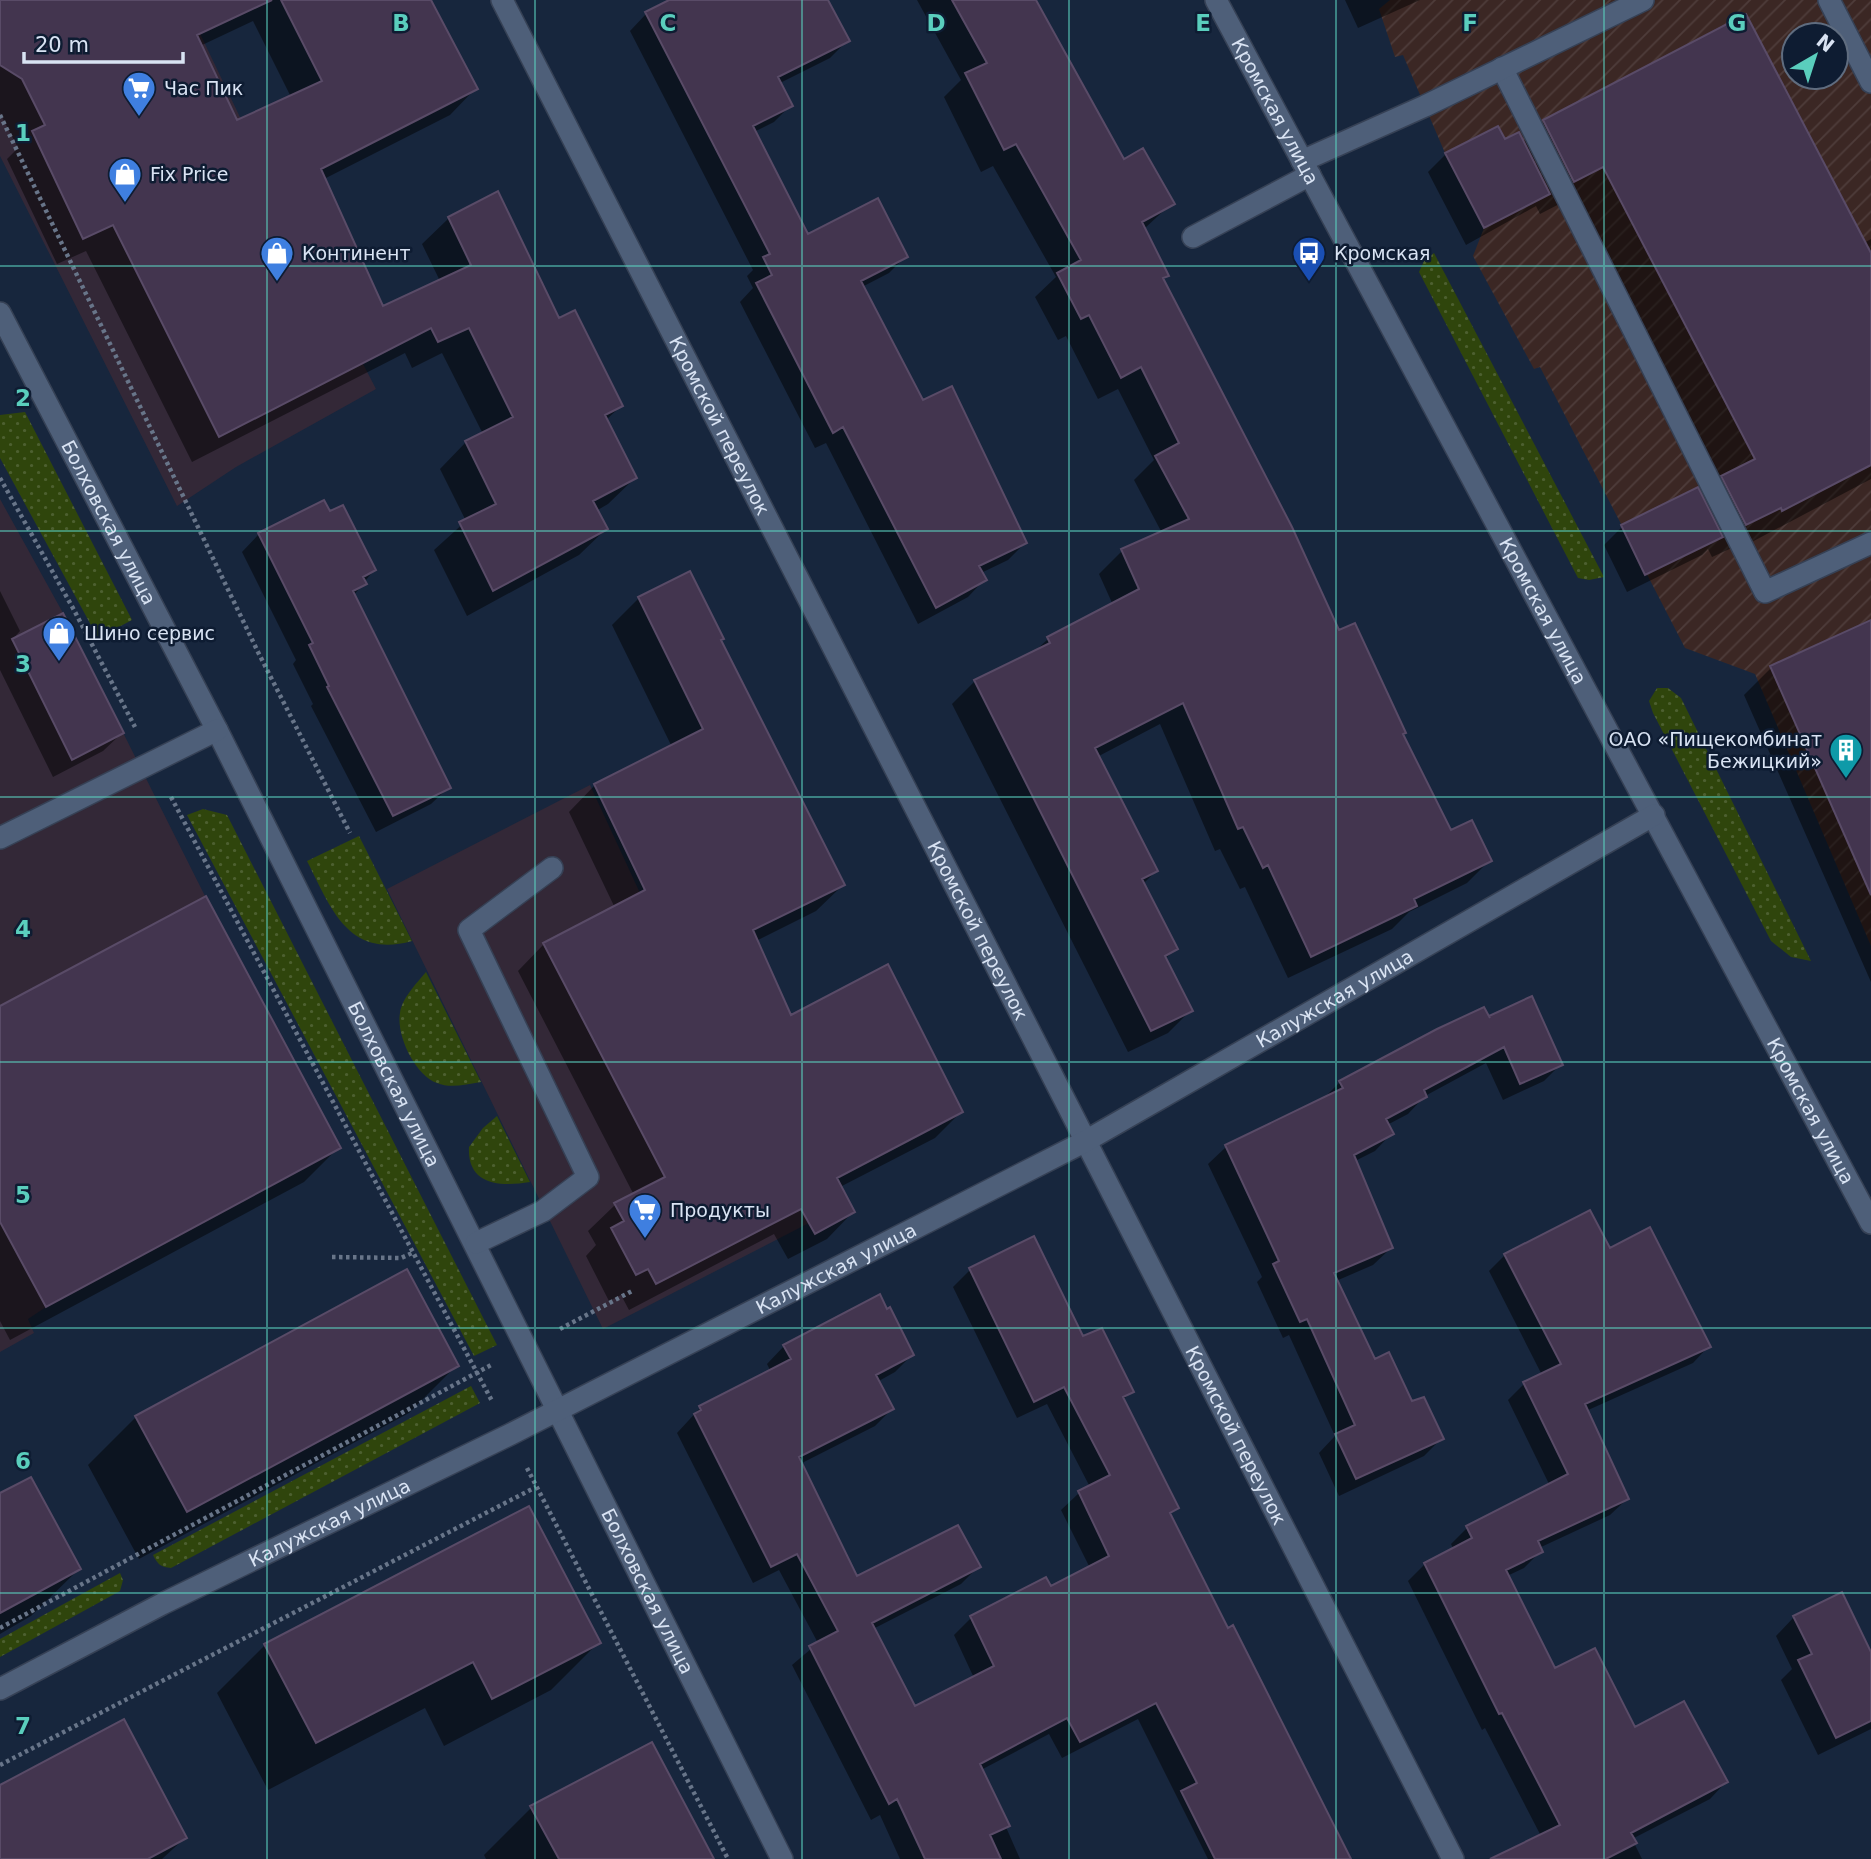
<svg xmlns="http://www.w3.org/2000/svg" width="1871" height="1859" font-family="'DejaVu Sans',sans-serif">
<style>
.commercial{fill:#332837}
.industrial{fill:url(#industrial-furrows);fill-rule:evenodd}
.grass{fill:url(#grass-dots)}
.shadow{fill:#0007;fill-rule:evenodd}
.building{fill:#43354f;stroke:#594b67;stroke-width:2}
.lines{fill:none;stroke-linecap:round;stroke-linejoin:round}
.minor-casing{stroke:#364155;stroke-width:24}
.path{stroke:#687589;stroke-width:4.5;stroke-dasharray:3.5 3.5;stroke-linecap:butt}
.minor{stroke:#4e5f79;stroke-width:21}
.grid{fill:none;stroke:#5acebd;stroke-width:2;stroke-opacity:0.55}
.labels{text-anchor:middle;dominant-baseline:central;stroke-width:5;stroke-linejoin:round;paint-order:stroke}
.poi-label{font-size:19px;fill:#d9e3f3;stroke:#0e1c32;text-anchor:start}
.street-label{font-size:19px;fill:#d9e3f3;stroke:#0e1c32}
.grid-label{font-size:23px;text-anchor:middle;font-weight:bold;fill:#5acebd;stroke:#0e1c32;stroke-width:5;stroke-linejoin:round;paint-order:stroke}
</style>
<defs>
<pattern id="industrial-furrows" width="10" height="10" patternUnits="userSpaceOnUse" patternTransform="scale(1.75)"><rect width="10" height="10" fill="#3b2724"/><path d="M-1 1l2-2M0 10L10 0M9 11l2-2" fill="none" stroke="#4e3c3a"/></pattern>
<pattern id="grass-dots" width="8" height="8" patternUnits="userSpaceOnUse" patternTransform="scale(1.75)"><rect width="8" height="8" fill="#2f450c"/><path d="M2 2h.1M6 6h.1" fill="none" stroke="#4d6030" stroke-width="1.8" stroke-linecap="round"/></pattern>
</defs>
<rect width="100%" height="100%" fill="#17263d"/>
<path class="commercial" d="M0 0H184L291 224 376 389 236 467 177 506 0 156Z
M0 499 63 613 205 896 341 1148 46 1307 28 1319 34 1333 0 1352Z
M590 785 640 893 810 1126 855 1212 815 1234 809 1223 603 1329 387 889Z"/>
<path class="industrial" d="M1390 0H1871V946L1755 674 1685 648 1540 367 1534 369 1473 256 1484 228 1445 153 1403 55 1395 57 1379 9ZM1794 35H1836V77H1794Z"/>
<path class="grass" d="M1434 253 1604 577 1589 580 1578 578 1419 272 1424 261Z
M25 412 132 620 98 638 0 458V415Z
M1657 688H1668L1681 698 1811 961 1791 957 1771 941 1653 713 1649 701Z
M203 809 227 815 497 1345 474 1356 187 815Z
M359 836 412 941C348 959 331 908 307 861Z
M426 972 481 1082C466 1084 451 1089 437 1083 415 1075 396 1035 400 1013 402 998 417 983 426 972Z
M497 1116 530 1182C500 1187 467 1185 469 1147L483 1128Z
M471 1386 480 1403 171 1568C161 1567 158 1565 153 1555Z
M120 1573 123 1580 120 1591 0 1657V1639Z"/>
<path class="shadow" d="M12 0H371L476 88 450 115 324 179 383 308 440 281 422 244 449 218 559 320 621 406 606 420 635 478 608 504 596 511 606 529 579 555 467 616 434 550 466 521 440 469 466 442 483 434 442 353 412 368 405 353 192 462 86 251 57 264 7 159 18 148 0 113V6ZM253 21 291 97 236 123 200 46Z
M672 0H826L847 41 830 58 780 83 791 105 774 122 754 132 808 236 906 256 889 273 862 287 922 403 1025 543 1008 560 981 573 984 580 968 597 918 624 826 443 815 448 740 302 753 288 747 276 753 270 630 31 646 14Z
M917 0H1034L1123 162 1172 203 1144 229 1167 275 1162 280 1339 632 1401 735 1450 833 1489 861 1467 883 1409 912 1392 929 1288 978 1245 887 1240 889 1220 849 1215 851 1160 724 1097 757 1156 871 1143 884 1175 949 1165 959 1191 1010 1168 1033 1128 1052 952 704 975 681 1034 652 1048 639 1113 605 1099 574 1122 551 1162 533 1134 480 1154 460 1118 389 1098 399 1066 336 1058 340 1035 297 1056 277 993 166 981 172 944 97 961 80Z
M1345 0H1420L1358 28Z
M1544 121 1864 243 1871 239V479L1748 544 1747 541 1712 557 1708 549 1702 555 1627 592 1604 545 1622 527 1701 498 1717 483 1569 199 1540 214 1536 206 1466 245 1428 172 1446 154 1504 141 1523 142Z
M330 514 374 570 354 595 449 787 431 804 376 832 311 706 313 704 293 664 296 660 242 552 259 534Z
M0 591 20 631 11 641 62 616 122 733 103 751 53 777 0 670Z
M639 598 719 641 843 885 816 911 756 941 790 1017 961 1112 935 1138 840 1187 853 1212 827 1239 788 1259 774 1234 629 1310 621 1295 609 1301 586 1256 596 1245 588 1231 615 1205 634 1195 518 971 544 944 615 908 569 812 595 785 672 747 612 625Z
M1871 622V982L1744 695 1771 668Z
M0 1008 339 1147 304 1182 10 1340 0 1321Z
M1490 1017 1561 1064 1544 1081 1503 1100 1486 1063 1425 1096 1408 1114 1387 1125 1392 1133 1375 1151 1355 1161 1391 1248 1373 1265 1336 1281 1374 1361 1441 1439 1424 1456 1339 1496 1319 1453 1335 1436 1289 1335 1283 1338 1257 1282 1262 1277 1208 1164 1226 1147 1322 1100 1340 1082Z
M1609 1250 1709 1346 1693 1363 1586 1411 1627 1499 1610 1515 1539 1548 1541 1551 1524 1568 1507 1576 1555 1670 1634 1729 1726 1782 1710 1799 1632 1839 1642 1859H1518L1541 1836 1485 1728 1482 1730 1408 1581 1425 1564 1454 1550 1451 1544 1467 1528 1550 1486 1508 1400 1524 1384 1542 1375 1489 1271 1505 1255Z
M970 1270 1082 1339 1131 1392 1122 1401 1177 1507 1169 1515 1348 1859H1208L1138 1719 1062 1758 1049 1734 981 1770 1020 1859H900L880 1815 871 1820 792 1665 818 1643 779 1570 753 1583 677 1433 700 1408 771 1372 767 1364 784 1346 912 1355 895 1372 877 1382 892 1409 875 1426 800 1464 857 1578 978 1567 961 1584 873 1629 914 1709 974 1678 954 1635 971 1618 1050 1589 1090 1568 1061 1510 1079 1493 1090 1487 1047 1404 1017 1418 953 1287Z
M457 1365 409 1413 139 1559 88 1465 136 1417Z
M0 1495 79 1569 31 1616 0 1634Z
M1794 1617 1871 1656V1729L1818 1755 1781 1680 1792 1669 1776 1636Z
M599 1642 551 1690 444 1746 425 1708 268 1790 217 1693 265 1645Z
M0 1787 185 1838 162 1859H0Z
M532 1807 712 1859H486L484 1855Z"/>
<path class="building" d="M0 0H272L197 35 237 120 322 81 281 0H431L478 89 321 169 383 306 471 265 448 217 498 191 559 318 575 310 623 406 605 415 637 478 593 501 608 529 493 591 459 522 496 504 465 441 513 417 469 328 438 342 431 328 219 437 113 225 83 239 32 131 45 125 22 79 0 65Z
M669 0H828L850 41 778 77 793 106 753 126 808 234 878 198 908 257 861 281 923 400 952 386 1027 543 979 566 987 580 936 608 843 427 833 433 756 283 772 275 763 257 770 254 645 12Z
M952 0H1036L1124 159 1143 148 1175 204 1142 222 1169 276 1163 278 1292 527 1339 630 1355 623 1406 733 1403 734 1451 830 1472 820 1492 861 1414 899 1417 906 1311 957 1268 865 1263 868 1243 827 1238 829 1183 703 1095 748 1158 871 1142 879 1178 949 1165 956 1193 1011 1151 1031 974 680 1050 643 1047 637 1139 589 1121 549 1189 519 1155 456 1179 443 1141 367 1121 378 1089 315 1081 319 1057 273 1081 260 1016 144 1004 150 965 73 987 63Z
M1746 14 1871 253V465L1782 511 1781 508 1746 525 1721 476 1755 459 1603 167 1574 182 1543 120Z
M1498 126 1505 139 1519 132 1550 194 1484 228 1445 153Z
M1698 487 1723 537 1645 575 1621 525Z
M324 500 330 511 343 505 376 570 363 577 367 584 353 591 451 788 393 816 327 687 329 686 309 645 313 643 258 533Z
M690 571 724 639 721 640 845 885 753 930 791 1015 888 964 963 1112 837 1178 855 1212 815 1234 801 1209 656 1284 648 1269 636 1275 611 1228 624 1221 614 1203 665 1177 543 943 645 890 594 784 703 729 638 597Z
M63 613 124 733 72 760 12 639Z
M1871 620V895L1770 666Z
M206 896 341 1148 46 1307 0 1222V1006Z
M1532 996 1563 1065 1520 1084 1504 1047 1424 1090 1427 1097 1386 1119 1394 1134 1354 1155 1393 1248 1334 1273 1375 1359 1389 1352 1412 1401 1424 1397 1444 1439 1356 1479 1335 1434 1355 1425 1307 1319 1300 1322 1273 1264 1279 1261 1225 1145 1343 1088 1339 1081 1437 1029 1484 1007 1490 1018 1489 1016Z
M1590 1210 1610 1248 1650 1227 1711 1347 1585 1404 1629 1499 1538 1541 1543 1552 1506 1570 1555 1668 1595 1648 1635 1727 1684 1701 1728 1782 1631 1833 1637 1843 1606 1859H1490L1560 1825 1502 1713 1499 1714 1424 1563 1472 1538 1466 1526 1568 1474 1523 1382 1561 1364 1504 1254Z
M1034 1236 1083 1336 1102 1328 1134 1392 1123 1397 1179 1508 1170 1513 1228 1628 1233 1625 1351 1859H1215L1181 1791 1197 1783 1156 1703 1080 1742 1067 1718 980 1764 1010 1826 990 1835 1001 1859H925L897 1799 889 1804 809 1646 838 1631 797 1554 771 1567 694 1414 701 1410 699 1406 791 1359 783 1345 880 1294 887 1309 890 1307 914 1355 876 1375 894 1409 799 1457 857 1576 958 1525 981 1567 872 1623 915 1706 994 1666 970 1616 1046 1577 1051 1586 1109 1556 1078 1491 1110 1475 1064 1387 1034 1402 969 1268Z
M407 1269 459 1366 187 1512 135 1416Z
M31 1477 81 1569 0 1613V1493Z
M529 1506 601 1643 492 1699 473 1662 316 1743 264 1644Z
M1842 1592 1871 1652V1721L1836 1738 1798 1660 1812 1654 1793 1616Z
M124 1719 187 1838 148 1859H0V1785Z
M652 1742 714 1859H559L530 1806Z"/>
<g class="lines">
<defs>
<g id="minor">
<path id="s1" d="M502 0 1453 1859"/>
<path id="s2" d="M1216 0 1871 1223"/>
<path d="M1829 0 1871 82"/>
<path d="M1502 68 1765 592 1871 543"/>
<path d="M1302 161 1425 106 1643 0"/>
<path d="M1193 237 1310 175"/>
<path id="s3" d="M0 313 217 730 782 1859"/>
<path d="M0 838 217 730"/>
<path d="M476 1243 543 1211 588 1177 469 930 552 868"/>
<path id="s4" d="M0 1689 162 1604 511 1434 1084 1142 1654 815"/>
</g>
</defs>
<use href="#minor" class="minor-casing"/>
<path class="path" d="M0 115 258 652 350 833
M0 478 74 610 135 727
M171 797 492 1401
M332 1257 401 1258 412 1253
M560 1329 634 1290
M527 1468 728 1859
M0 1628 493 1364
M0 1765 536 1487"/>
<use href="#minor" class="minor"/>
</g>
<path class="grid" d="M267 0V1859M535 0V1859M802 0V1859M1069 0V1859M1336 0V1859M1604 0V1859M0 266H1871M0 531H1871M0 797H1871M0 1062H1871M0 1328H1871M0 1593H1871"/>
<defs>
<symbol id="supermarket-pin" viewBox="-11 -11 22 30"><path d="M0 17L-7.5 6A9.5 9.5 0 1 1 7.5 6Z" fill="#3f7fe0" stroke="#0e1c32"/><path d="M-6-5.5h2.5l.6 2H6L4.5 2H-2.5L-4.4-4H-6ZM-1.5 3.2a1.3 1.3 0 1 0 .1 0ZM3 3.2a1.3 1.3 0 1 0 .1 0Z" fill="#fff"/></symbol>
<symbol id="shop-pin" viewBox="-11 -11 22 30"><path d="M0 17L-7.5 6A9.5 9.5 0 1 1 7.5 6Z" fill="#3f7fe0" stroke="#0e1c32"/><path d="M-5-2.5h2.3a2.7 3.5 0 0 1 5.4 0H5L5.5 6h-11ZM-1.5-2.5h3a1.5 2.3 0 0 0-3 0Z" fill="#fff"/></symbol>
<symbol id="bus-pin" viewBox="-11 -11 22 30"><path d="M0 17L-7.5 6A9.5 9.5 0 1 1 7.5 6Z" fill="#1a4fb4" stroke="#0e1c32"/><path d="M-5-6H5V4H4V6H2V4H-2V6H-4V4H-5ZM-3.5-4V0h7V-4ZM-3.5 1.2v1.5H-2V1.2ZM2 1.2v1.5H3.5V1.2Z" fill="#fff"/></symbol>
<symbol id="building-pin" viewBox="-11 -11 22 30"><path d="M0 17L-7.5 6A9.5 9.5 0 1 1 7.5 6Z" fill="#0f9aa8" stroke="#0e1c32"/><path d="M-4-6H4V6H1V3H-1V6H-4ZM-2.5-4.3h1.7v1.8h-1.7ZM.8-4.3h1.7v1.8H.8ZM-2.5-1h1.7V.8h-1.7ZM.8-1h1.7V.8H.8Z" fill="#fff"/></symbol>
</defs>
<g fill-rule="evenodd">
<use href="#supermarket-pin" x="120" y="69" width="38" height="52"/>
<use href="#shop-pin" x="106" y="155" width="38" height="52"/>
<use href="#shop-pin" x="258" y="234" width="38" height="52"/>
<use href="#bus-pin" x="1290" y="234" width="38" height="52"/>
<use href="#shop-pin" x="40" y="614" width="38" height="52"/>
<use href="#building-pin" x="1827" y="731" width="38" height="52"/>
<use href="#supermarket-pin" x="626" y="1191" width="38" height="52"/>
</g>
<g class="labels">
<g class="poi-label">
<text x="164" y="88">Час Пик</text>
<text x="150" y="174">Fix Price</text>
<text x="302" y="253">Континент</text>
<text x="1334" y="253">Кромская</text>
<text x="84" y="633">Шино сервис</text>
<text x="1822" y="739" text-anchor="end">ОАО «Пищекомбинат<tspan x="1822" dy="22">Бежицкий»</tspan></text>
<text x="670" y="1210">Продукты</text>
</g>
<g class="street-label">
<text stroke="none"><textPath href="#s2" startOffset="126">Кромская улица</textPath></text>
<text stroke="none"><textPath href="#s1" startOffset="478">Кромской переулок</textPath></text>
<text stroke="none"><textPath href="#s3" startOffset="236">Болховская улица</textPath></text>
<text stroke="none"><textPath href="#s2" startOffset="693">Кромская улица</textPath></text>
<text stroke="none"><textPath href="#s1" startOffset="1045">Кромской переулок</textPath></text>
<text stroke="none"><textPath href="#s4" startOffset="1503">Калужская улица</textPath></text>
<text stroke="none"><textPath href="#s3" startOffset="866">Болховская улица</textPath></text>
<text stroke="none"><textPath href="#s2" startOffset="1260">Кромская улица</textPath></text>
<text stroke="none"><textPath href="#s4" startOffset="936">Калужская улица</textPath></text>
<text stroke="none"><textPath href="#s1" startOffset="1612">Кромской переулок</textPath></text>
<text stroke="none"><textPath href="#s4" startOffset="369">Калужская улица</textPath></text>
<text stroke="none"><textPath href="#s3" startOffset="1433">Болховская улица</textPath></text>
</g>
</g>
<g class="grid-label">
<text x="401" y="31">B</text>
<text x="668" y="31">C</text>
<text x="936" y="31">D</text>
<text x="1203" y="31">E</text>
<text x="1470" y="31">F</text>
<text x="1737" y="31">G</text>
<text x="23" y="141">1</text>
<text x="23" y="406">2</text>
<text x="23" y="672">3</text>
<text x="23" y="937">4</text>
<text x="23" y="1203">5</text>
<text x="23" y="1469">6</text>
<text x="23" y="1734">7</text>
</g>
<g transform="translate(1815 56) rotate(39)"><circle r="33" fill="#0e1c32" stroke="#5f6c7f" stroke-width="2"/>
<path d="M0-5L12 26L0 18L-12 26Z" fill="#5acebd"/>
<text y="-10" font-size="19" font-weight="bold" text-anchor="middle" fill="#d9e3f3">N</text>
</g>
<path d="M24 52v10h159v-10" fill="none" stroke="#d9e3f3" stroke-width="3.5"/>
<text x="35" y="52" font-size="21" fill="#d9e3f3" stroke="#0e1c32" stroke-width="5" paint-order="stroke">20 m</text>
</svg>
